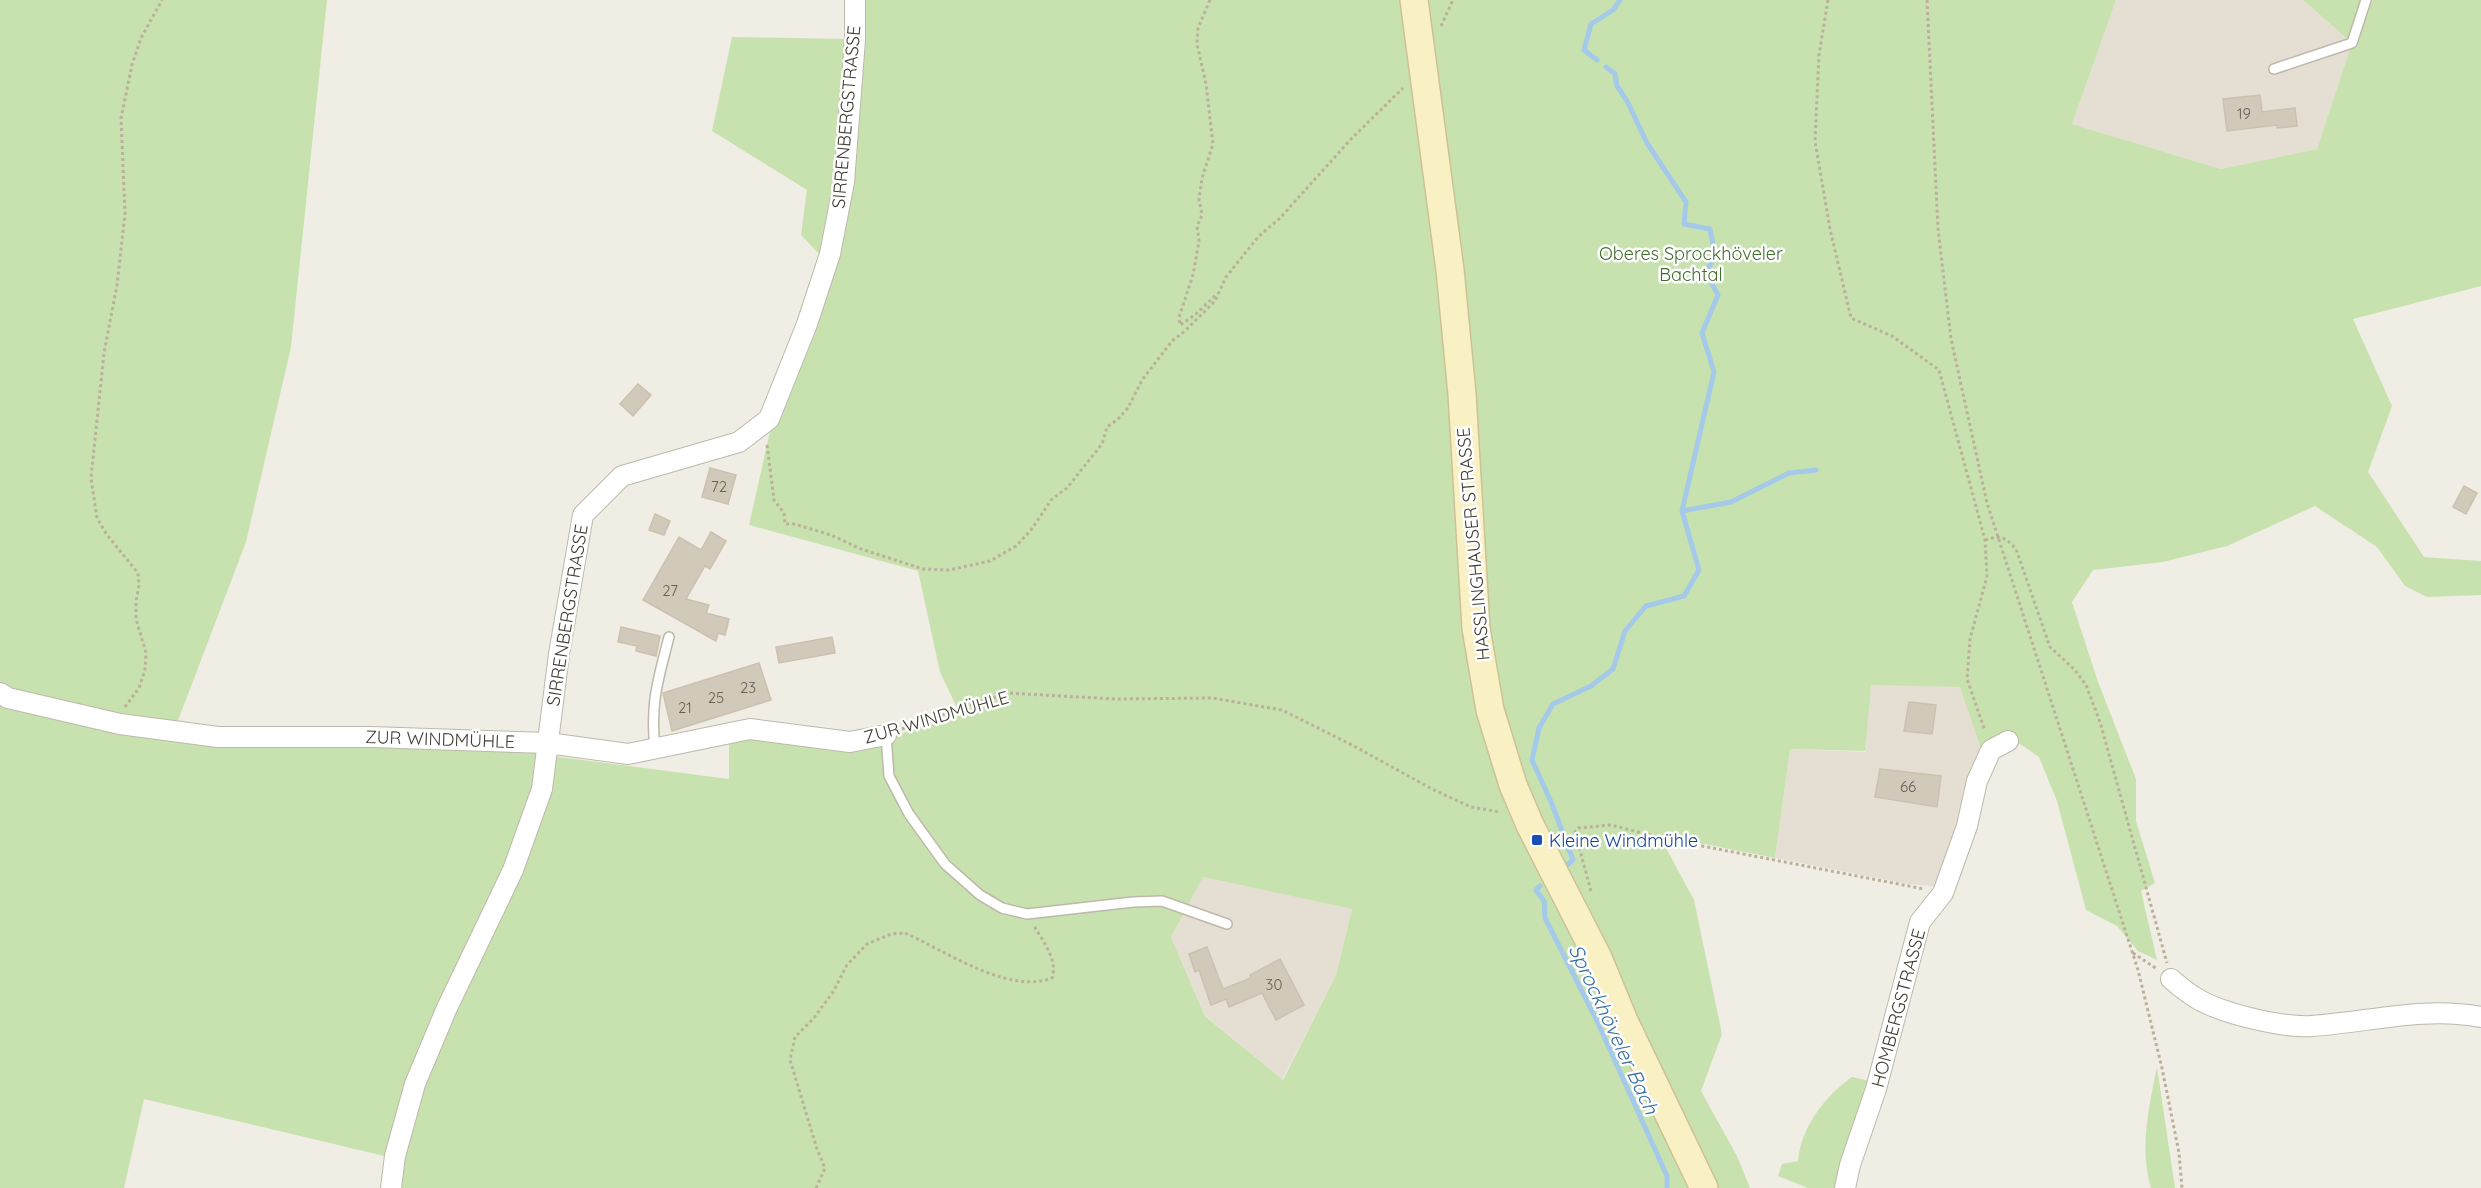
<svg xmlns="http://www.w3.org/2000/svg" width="2481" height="1188" font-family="Quicksand,sans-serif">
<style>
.residential{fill:#e4dfd2}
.green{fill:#c8e2af;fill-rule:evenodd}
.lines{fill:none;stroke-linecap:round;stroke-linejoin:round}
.stream{stroke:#a4c9e9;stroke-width:5}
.building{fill:#d1c9ba;stroke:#cbc1ae;stroke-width:1.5}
.service-casing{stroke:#beb8aa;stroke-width:12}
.minor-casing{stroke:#beb8aa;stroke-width:22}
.secondary-casing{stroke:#cdc196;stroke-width:30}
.path{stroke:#bbb19a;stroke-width:3;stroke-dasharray:3 3;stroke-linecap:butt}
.service{stroke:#fff;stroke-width:9}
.minor{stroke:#fff;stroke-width:20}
.secondary{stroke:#f9f0c4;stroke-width:27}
.transit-dot{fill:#1a4fb4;stroke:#fff;stroke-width:2}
.labels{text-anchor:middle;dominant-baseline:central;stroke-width:5;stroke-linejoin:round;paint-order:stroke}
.number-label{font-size:15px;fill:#666056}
.street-label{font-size:18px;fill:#423d34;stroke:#fff}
.park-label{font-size:18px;fill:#426e2d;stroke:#fff}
.transit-label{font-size:18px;fill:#164399;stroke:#fff;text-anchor:start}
.water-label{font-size:20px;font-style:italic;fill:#386fa3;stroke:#fff}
</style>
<rect width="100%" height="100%" fill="#f0ede4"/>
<path class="residential" d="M2116 0H2303L2352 43 2317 149 2221 169 2072 124Z
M1870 684 1961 687 1981 749 1942 887 1908 884 1775 858 1790 749 1865 752Z
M1203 877 1352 909 1336 975 1282 1080 1205 1015 1171 937Z"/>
<path class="green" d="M0 0H327L291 347 246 542 174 731 523 750 559 757 729 779V739L749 733 861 749 959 712 940 672 918 571 749 525 773 418 835 258 859 0H2116L2072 124 2221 169 2317 149 2352 43 2303 0H2481V286L2353 319 2392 406 2368 472 2424 557 2481 561V595L2427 597 2405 586 2377 547 2315 506 2227 546 2163 562 2093 570 2072 602 2098 682 2136 779V821L2155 883 2141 891 2157 960 2138 951 2117 926 2086 910 2057 801 2039 757 2020 744 1993 760 1981 749 1960 687 1871 685 1865 751 1790 749 1775 858 1659 835 1694 900 1722 1034 1701 1091 1737 1156 1750 1188H398L401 1160 144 1099 124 1188H0ZM1203 877 1352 909 1336 975 1283 1080 1205 1016 1171 937Z
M732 37 849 39 839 182 820 255 801 235 807 190 712 131Z
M2157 1067 2175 1188H2151C2139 1149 2149 1106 2157 1067Z
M1852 1077 1874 1082 1841 1188H1808L1778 1176 1782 1164 1798 1161C1801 1127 1825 1096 1852 1077Z"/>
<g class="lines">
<path class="stream" d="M1597 60 1584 50 1591 24 1613 10 1620 0
M1682 511 1731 502 1789 473 1816 470
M1567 865 1573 860 1552 804 1532 760 1539 728 1553 704 1591 686 1613 669 1625 631 1646 606 1684 596 1699 570 1682 511 1714 372 1702 333 1718 295 1706 273 1715 255 1710 229 1684 224 1686 202 1647 143 1627 101 1617 86 1615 74 1606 67
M1540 886 1536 890 1544 901 1545 918 1597 1021 1667 1176V1188"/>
</g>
<path class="building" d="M2260 95 2262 112 2295 108 2297 126 2277 128V125L2227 131 2223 99Z
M638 384 651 395 633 416 620 404Z
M710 468 736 475 728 504 702 497Z
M2464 486 2477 493 2466 514 2453 507Z
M655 514 670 521 664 535 649 530Z
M711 532 726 541 710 569 705 566 686 599 709 605 706 613 729 619 725 635 718 633 716 641 643 600 679 537 701 550Z
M621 627 660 636 656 656 636 651 637 646 618 642Z
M832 637 835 653 779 663 776 647Z
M759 663 771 700 672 731 663 693Z
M1909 702 1936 705 1932 734 1904 731Z
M1880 769 1941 776 1937 807 1875 797Z
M1207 947 1223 989 1251 978 1250 975 1280 959 1304 1005 1276 1020 1262 993 1229 1007 1226 999 1211 1005 1199 970 1195 972 1189 954Z"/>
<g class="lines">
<defs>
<path id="service" d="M2274 69 2352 43 2366 0
M886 735 889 776 909 814 945 864 980 895 1002 908 1027 914 1133 902 1162 901 1227 924
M655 749C650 703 658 680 669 637"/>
<path id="minor" d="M0 693 8 698 120 724 218 737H371L548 743 628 754 750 729 850 742 886 735
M2171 979C2178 985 2185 991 2193 996 2218 1013 2282 1028 2312 1026 2369 1022 2424 1006 2481 1017
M391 1188 395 1156 415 1084 446 1010 513 870 542 789 559 654 583 515 622 476 739 442 769 419 807 324 830 254 844 182 855 40V0
M1845 1188 1850 1165 1876 1089 1920 922 1943 893 1967 826 1977 781 1991 750 2008 741"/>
<path id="secondary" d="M1414 0 1450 270 1462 394 1476 628 1490 710 1513 785 1530 825 1598 958 1624 1021 1704 1188"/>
</defs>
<use href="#service" class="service-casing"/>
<use href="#minor" class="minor-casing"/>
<use href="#secondary" class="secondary-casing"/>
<path class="path" d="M1210 0 1198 28 1197 44 1206 84 1213 144 1202 178 1199 199 1202 215 1197 226 1199 241 1193 275 1179 317 1180 325 1196 314 1216 295
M1828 0 1819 55 1815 141 1830 229 1851 318 1892 336 1939 370 1985 540 1987 576 1970 639 1967 679 1985 731
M1927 0 1938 229 1951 339 1987 503 2138 970 2162 1068 2179 1153 2182 1188
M1441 26 1453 0
M767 445 774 500 784 513 785 524H794L831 535 861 549 923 569 949 570 990 561 1016 546 1031 530 1052 499 1067 488 1102 444 1107 427 1118 419 1128 408 1142 380 1172 341 1185 331 1215 301 1226 277 1258 237 1280 218 1352 138 1403 88
M1985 540C2001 535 2005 537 2016 549L2050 647 2075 670 2086 685 2100 722 2167 963
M125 707 139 688 145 670 146 653 136 619V602L139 585 138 573 107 535 97 518 91 478 104 353 117 285 125 214 121 118 132 65 141 38 162 0
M902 729 1007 693 1115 699 1212 698 1282 710 1352 745 1432 789 1471 807 1500 812
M1591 891 1575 832 1578 828 1611 825 1666 839 1924 889
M2133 953 2157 969
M816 1188 825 1168 817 1149 790 1060 795 1037 813 1019 833 992 847 965 867 944 891 934 905 933C944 950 1008 995 1052 978 1058 960 1043 941 1034 926"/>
<use href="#service" class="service"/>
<use href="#minor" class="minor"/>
<use href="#secondary" class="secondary"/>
</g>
<rect class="transit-dot" x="1531" y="834" width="12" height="12" rx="3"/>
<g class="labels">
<g class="number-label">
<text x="2244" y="113">19</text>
<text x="719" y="486">72</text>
<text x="670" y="590">27</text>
<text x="748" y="687">23</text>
<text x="716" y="697">25</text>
<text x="685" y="707">21</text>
<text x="1908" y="786">66</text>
<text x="1274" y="984">30</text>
</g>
<g class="street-label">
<text transform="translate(846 117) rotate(-85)">SIRRENBERGSTRASSE</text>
<text transform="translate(1473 544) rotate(-95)">HASSLINGHAUSER STRASSE</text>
<text transform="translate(567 615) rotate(-81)">SIRRENBERGSTRASSE</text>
<text transform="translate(936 717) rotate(-16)">ZUR WINDMÜHLE</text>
<text transform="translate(440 739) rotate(2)">ZUR WINDMÜHLE</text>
<text transform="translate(1898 1008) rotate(-75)">HOMBERGSTRASSE</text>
</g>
<g class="park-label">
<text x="1691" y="253">Oberes Sprockhöveler<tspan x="1691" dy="21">Bachtal</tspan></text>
</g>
<g class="transit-label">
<text x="1549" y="840">Kleine Windmühle</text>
</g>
<g class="water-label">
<text transform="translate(1614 1029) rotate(65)">Sprockhöveler Bach</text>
</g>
</g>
</svg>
